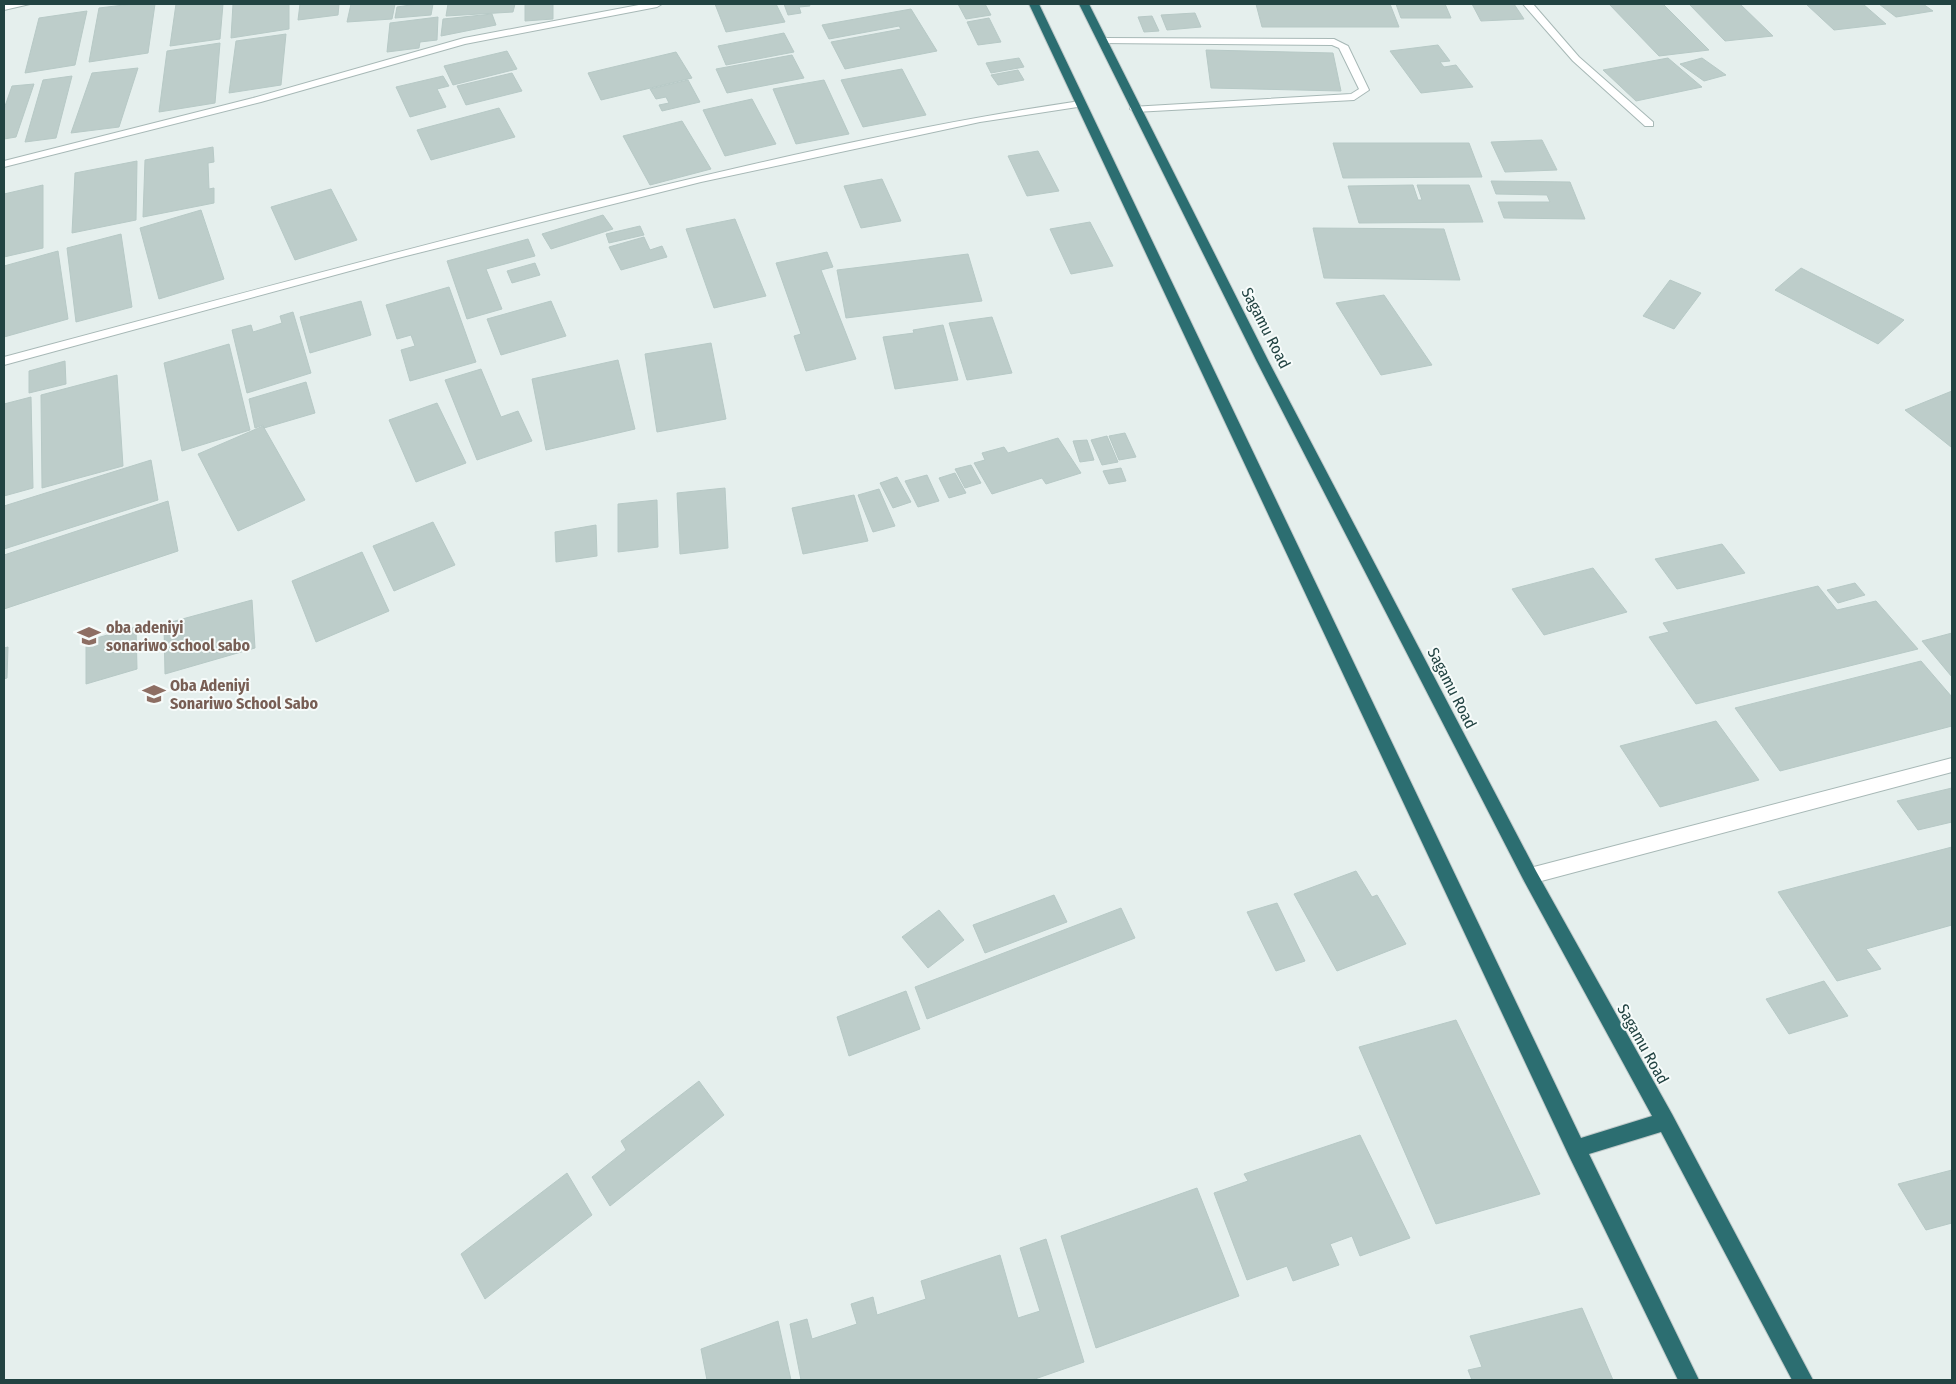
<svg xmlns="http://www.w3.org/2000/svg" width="1956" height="1384" font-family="'Fira Sans Condensed',sans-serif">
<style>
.building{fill:#bdcdca;stroke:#b7c9c6}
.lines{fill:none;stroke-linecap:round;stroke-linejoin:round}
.lane-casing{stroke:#a7b8b6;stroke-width:2}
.street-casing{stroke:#a7b8b6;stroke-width:2}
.highway-casing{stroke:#c1caca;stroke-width:2}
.lane{fill:#fff;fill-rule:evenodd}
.street{fill:#fff;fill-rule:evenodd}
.highway{fill:#2c6e71;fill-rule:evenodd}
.labels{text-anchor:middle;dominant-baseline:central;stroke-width:4;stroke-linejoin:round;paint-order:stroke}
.street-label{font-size:16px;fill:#224342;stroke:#f6fbfa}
.education-label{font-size:16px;font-weight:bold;fill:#785e54;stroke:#f6fbfa;text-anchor:start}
</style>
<rect width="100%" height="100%" fill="#e5efed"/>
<path class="building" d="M132 4H155L148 53 89 62 99 8Z
M176 4H223L220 39 170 46Z
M233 4H289V29L231 38Z
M300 4H339L338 15 298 20Z
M351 4H395L392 19 347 22Z
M417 4H433L431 15 395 18 397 7Z
M448 4H515L513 12 446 16Z
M525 4H553V19L525 21Z
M715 4H776L785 22 726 32Z
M784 4H809L810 6 799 7 801 13 788 15Z
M958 4H985L991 15 966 19Z
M1256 4H1390L1399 27H1262Z
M1396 4H1445L1451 18H1401Z
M1472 4H1514L1524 19 1481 21Z
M1609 4H1663L1709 50 1659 56Z
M1689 4H1740L1773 36 1725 41Z
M1806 4H1863L1886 24 1834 30Z
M1879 4H1923L1933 11 1896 17Z
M911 9 937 51 845 69 831 42 901 29 899 26 829 39 822 25Z
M87 11 75 65 25 73 39 18Z
M1195 13 1201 27 1167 30 1161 15Z
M492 14 496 25 441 36 443 19Z
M1152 16 1159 31 1144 32 1138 17Z
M438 17 437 40 420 42 419 48 387 52 390 23Z
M989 18 1001 42 978 45 967 22Z
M784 33 794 52 726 65 718 46Z
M286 34 281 85 229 93 236 41Z
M220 43 215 103 159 112 167 51Z
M1438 45 1450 61 1440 62 1444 67 1456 65 1473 87 1421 93 1390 51Z
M1206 50 1333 53 1341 91 1211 88Z
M507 51 517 69 453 85 444 66Z
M676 52 692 78 601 100 588 73Z
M792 55 804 78 727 93 716 69Z
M1019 58 1024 67 991 73 986 63Z
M1668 58 1702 87 1636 101 1603 70Z
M1702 58 1726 75 1704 81 1680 64Z
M138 68 119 127 71 133 92 73Z
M902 69 926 115 863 127 841 80Z
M1018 70 1024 80 998 85 991 75Z
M512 73 522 91 466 105 457 86Z
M72 76 56 138 25 142 43 80Z
M443 76 449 86 437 89 446 107 410 117 396 87Z
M688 80 700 102 662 111 659 105 669 103 666 97 656 99 650 89Z
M824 80 849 134 796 144 773 89Z
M34 84 16 137 4 139V109L12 86Z
M752 99 776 144 725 156 703 110Z
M499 108 515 137 431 160 417 130Z
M682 121 711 169 650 185 623 136Z
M1542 140 1557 170 1505 172 1491 142Z
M1333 143H1469L1482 177 1343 178Z
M213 147 214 162 208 163 209 189 214 188V203L143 217 145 160Z
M1038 151 1059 191 1027 196 1008 156Z
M137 161 136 220 72 233 75 173Z
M882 179 901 221 861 228 844 186Z
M1491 181 1570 182 1585 219 1504 218 1498 202H1550L1547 195 1496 194Z
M43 185V248L4 257V194Z
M1413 185 1418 200H1422L1417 185H1469L1483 222 1359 223 1348 186Z
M331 189 357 240 295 260 271 207Z
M201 210 224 279 159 299 140 228Z
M603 215 613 229 551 249 542 234Z
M735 219 766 296 714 308 686 229Z
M1090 222 1113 266 1071 274 1050 229Z
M640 226 644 235 609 243 606 234Z
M1313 228 1444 229 1460 280 1324 278Z
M121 234 132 307 76 322 67 248Z
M644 237 650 250 662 246 667 257 621 270 609 247Z
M528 239 535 256 486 269 502 309 467 319 447 261Z
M58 251 68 319 4 337V266Z
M827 252 833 267 821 270 856 359 806 371 794 336 801 334 776 263Z
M968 254 982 301 846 318 837 270Z
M535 263 540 275 512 283 507 271Z
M1801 268 1904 320 1878 344 1775 290Z
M1670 280 1701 293 1674 329 1643 316Z
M449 287 476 362 410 381 401 350 415 346 411 335 397 339 386 305Z
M1384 295 1432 365 1381 375 1336 303Z
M361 301 371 335 310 353 300 317Z
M551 301 566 336 501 355 487 319Z
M293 312 311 373 247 393 232 330 251 325 253 332 282 323 280 316Z
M992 317 1012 373 967 380 949 323Z
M943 325 958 380 895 389 883 337 914 333 913 330Z
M711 343 726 419 657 432 645 354Z
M229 344 250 430 182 451 164 363Z
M618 360 635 429 546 450 532 379Z
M65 361 66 384 29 393V371Z
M481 369 501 417 518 411 532 441 477 460 445 380Z
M117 375 123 466 42 488 41 395Z
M306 382 315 413 264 428 263 425 255 428 249 399Z
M1952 391V447H1951L1905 410Z
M31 397 33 488 4 496V404Z
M437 403 466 463 416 482 389 420Z
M263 426 305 500 238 531 198 454Z
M1125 433 1136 457 1119 460 1109 436Z
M1107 436 1118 462 1102 465 1091 440Z
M1058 438 1081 473 1046 484 1042 478 992 494 974 463 985 460 982 453 1004 447 1008 453Z
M1087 440 1094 460 1080 462 1073 441Z
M151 460 158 500 4 549V506Z
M971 465 981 483 965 488 955 469Z
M1121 468 1126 481 1109 484 1103 471Z
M955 473 966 493 949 498 939 478Z
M927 475 939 501 918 507 905 481Z
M897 477 911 502 893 508 880 483Z
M725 488 728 548 680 554 677 493Z
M879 489 895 526 873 532 858 495Z
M854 495 868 541 803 554 792 508Z
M657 500 658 547 618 552V504Z
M168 501 178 551 4 609V555Z
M433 522 455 565 394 591 373 546Z
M596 525 597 556 556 562 555 532Z
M1722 544 1745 573 1677 589 1655 559Z
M362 552 389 611 316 642 292 581Z
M1593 568 1627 612 1544 635 1512 589Z
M1855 583 1865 595 1838 603 1827 590Z
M1818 586 1837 610 1876 601 1918 649 1696 704 1649 637 1669 632 1663 623Z
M252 600 255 648 165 674 164 624Z
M136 627 137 669 86 684V641Z
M1952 633V677L1922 641Z
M8 647 7 678 4 679V648Z
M1921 661 1952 697V726L1780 771 1735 708Z
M1716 721 1759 780 1660 807 1620 746Z
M1952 788V822L1918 830 1897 801Z
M1952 847V925L1866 949 1881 969 1837 981 1778 892Z
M1356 871 1372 897 1377 895 1406 944 1337 971 1294 894Z
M1054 895 1067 922 985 953 973 925Z
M1277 903 1305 961 1276 971 1247 912Z
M1121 908 1135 938 927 1019 915 987Z
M939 910 964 940 928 968 902 937Z
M1824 981 1848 1016 1789 1034 1766 999Z
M906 991 920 1029 849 1056 837 1017Z
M1456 1020 1540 1194 1436 1224 1359 1047Z
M699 1081 724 1115 610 1206 592 1177 626 1150 621 1141Z
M1360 1135 1410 1238 1360 1256 1352 1236 1330 1244 1339 1265 1293 1281 1287 1266 1247 1280 1214 1193 1248 1181 1244 1174Z
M1952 1170V1223L1926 1230 1898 1184Z
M567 1173 592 1215 485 1299 461 1254Z
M1197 1188 1239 1296 1096 1348 1061 1236Z
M1046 1239 1084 1362 1032 1380H801L790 1324 807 1319 812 1339 857 1324 851 1304 873 1297 877 1315 926 1299 921 1281 1000 1255 1018 1318 1040 1311 1020 1248Z
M1582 1308 1613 1380H1472L1468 1370 1482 1367 1470 1336Z
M778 1321 791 1380H707L701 1349Z"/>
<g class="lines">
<defs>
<path id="lane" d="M1103 38 1334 39 1348 46 1369 90 1354 100 1135 112 1130 109 1131 107 1351 94 1359 89 1339 48 1332 45 1100 43V39Z"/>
<path id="street" d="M4 4H30L4 10Z
M644 4H662L657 7 465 44 261 102 4 167V161L253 98 464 38Z
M1523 4H1533L1579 57 1653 122V126H1645L1573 61Z
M1080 101 1084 102V106L980 122 701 182 394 259 4 365V357C194 306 383 255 574 207 741 166 910 126 1080 101Z
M1952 758V772L1530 884 1524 881 1522 876 1524 871 1530 868Z"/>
<path id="highway" d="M1029 4H1039L1581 1138 1652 1116 1524 881 1257 362 1079 4H1089L1269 362 1536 871 1672 1114 1813 1380H1792L1661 1132 1589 1154 1699 1380H1678L1569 1156Z"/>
</defs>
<use href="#lane" class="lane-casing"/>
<use href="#street" class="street-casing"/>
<use href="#highway" class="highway-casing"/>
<use href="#lane" class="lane"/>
<use href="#street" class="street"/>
<use href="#highway" class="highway"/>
</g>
<defs>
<symbol id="school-bare" viewBox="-9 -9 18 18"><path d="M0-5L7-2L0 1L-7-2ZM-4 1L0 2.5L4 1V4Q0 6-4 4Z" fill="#8d6e63" stroke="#f6fbfa" stroke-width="2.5" paint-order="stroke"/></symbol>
</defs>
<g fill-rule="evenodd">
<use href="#school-bare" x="73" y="620" width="32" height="32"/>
<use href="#school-bare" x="138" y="678" width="32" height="32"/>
</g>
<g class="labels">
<g class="street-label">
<text transform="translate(1266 328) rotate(63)">Sagamu Road</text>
<text transform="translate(1452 688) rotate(63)">Sagamu Road</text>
<text transform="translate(1643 1044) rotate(61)">Sagamu Road</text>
</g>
<g class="education-label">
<text x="106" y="627">oba adeniyi<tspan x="106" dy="18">sonariwo school sabo</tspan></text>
<text x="170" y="685">Oba Adeniyi<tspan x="170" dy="18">Sonariwo School Sabo</tspan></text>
</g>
</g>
<rect width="1956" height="1384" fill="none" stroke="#224342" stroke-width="10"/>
</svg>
